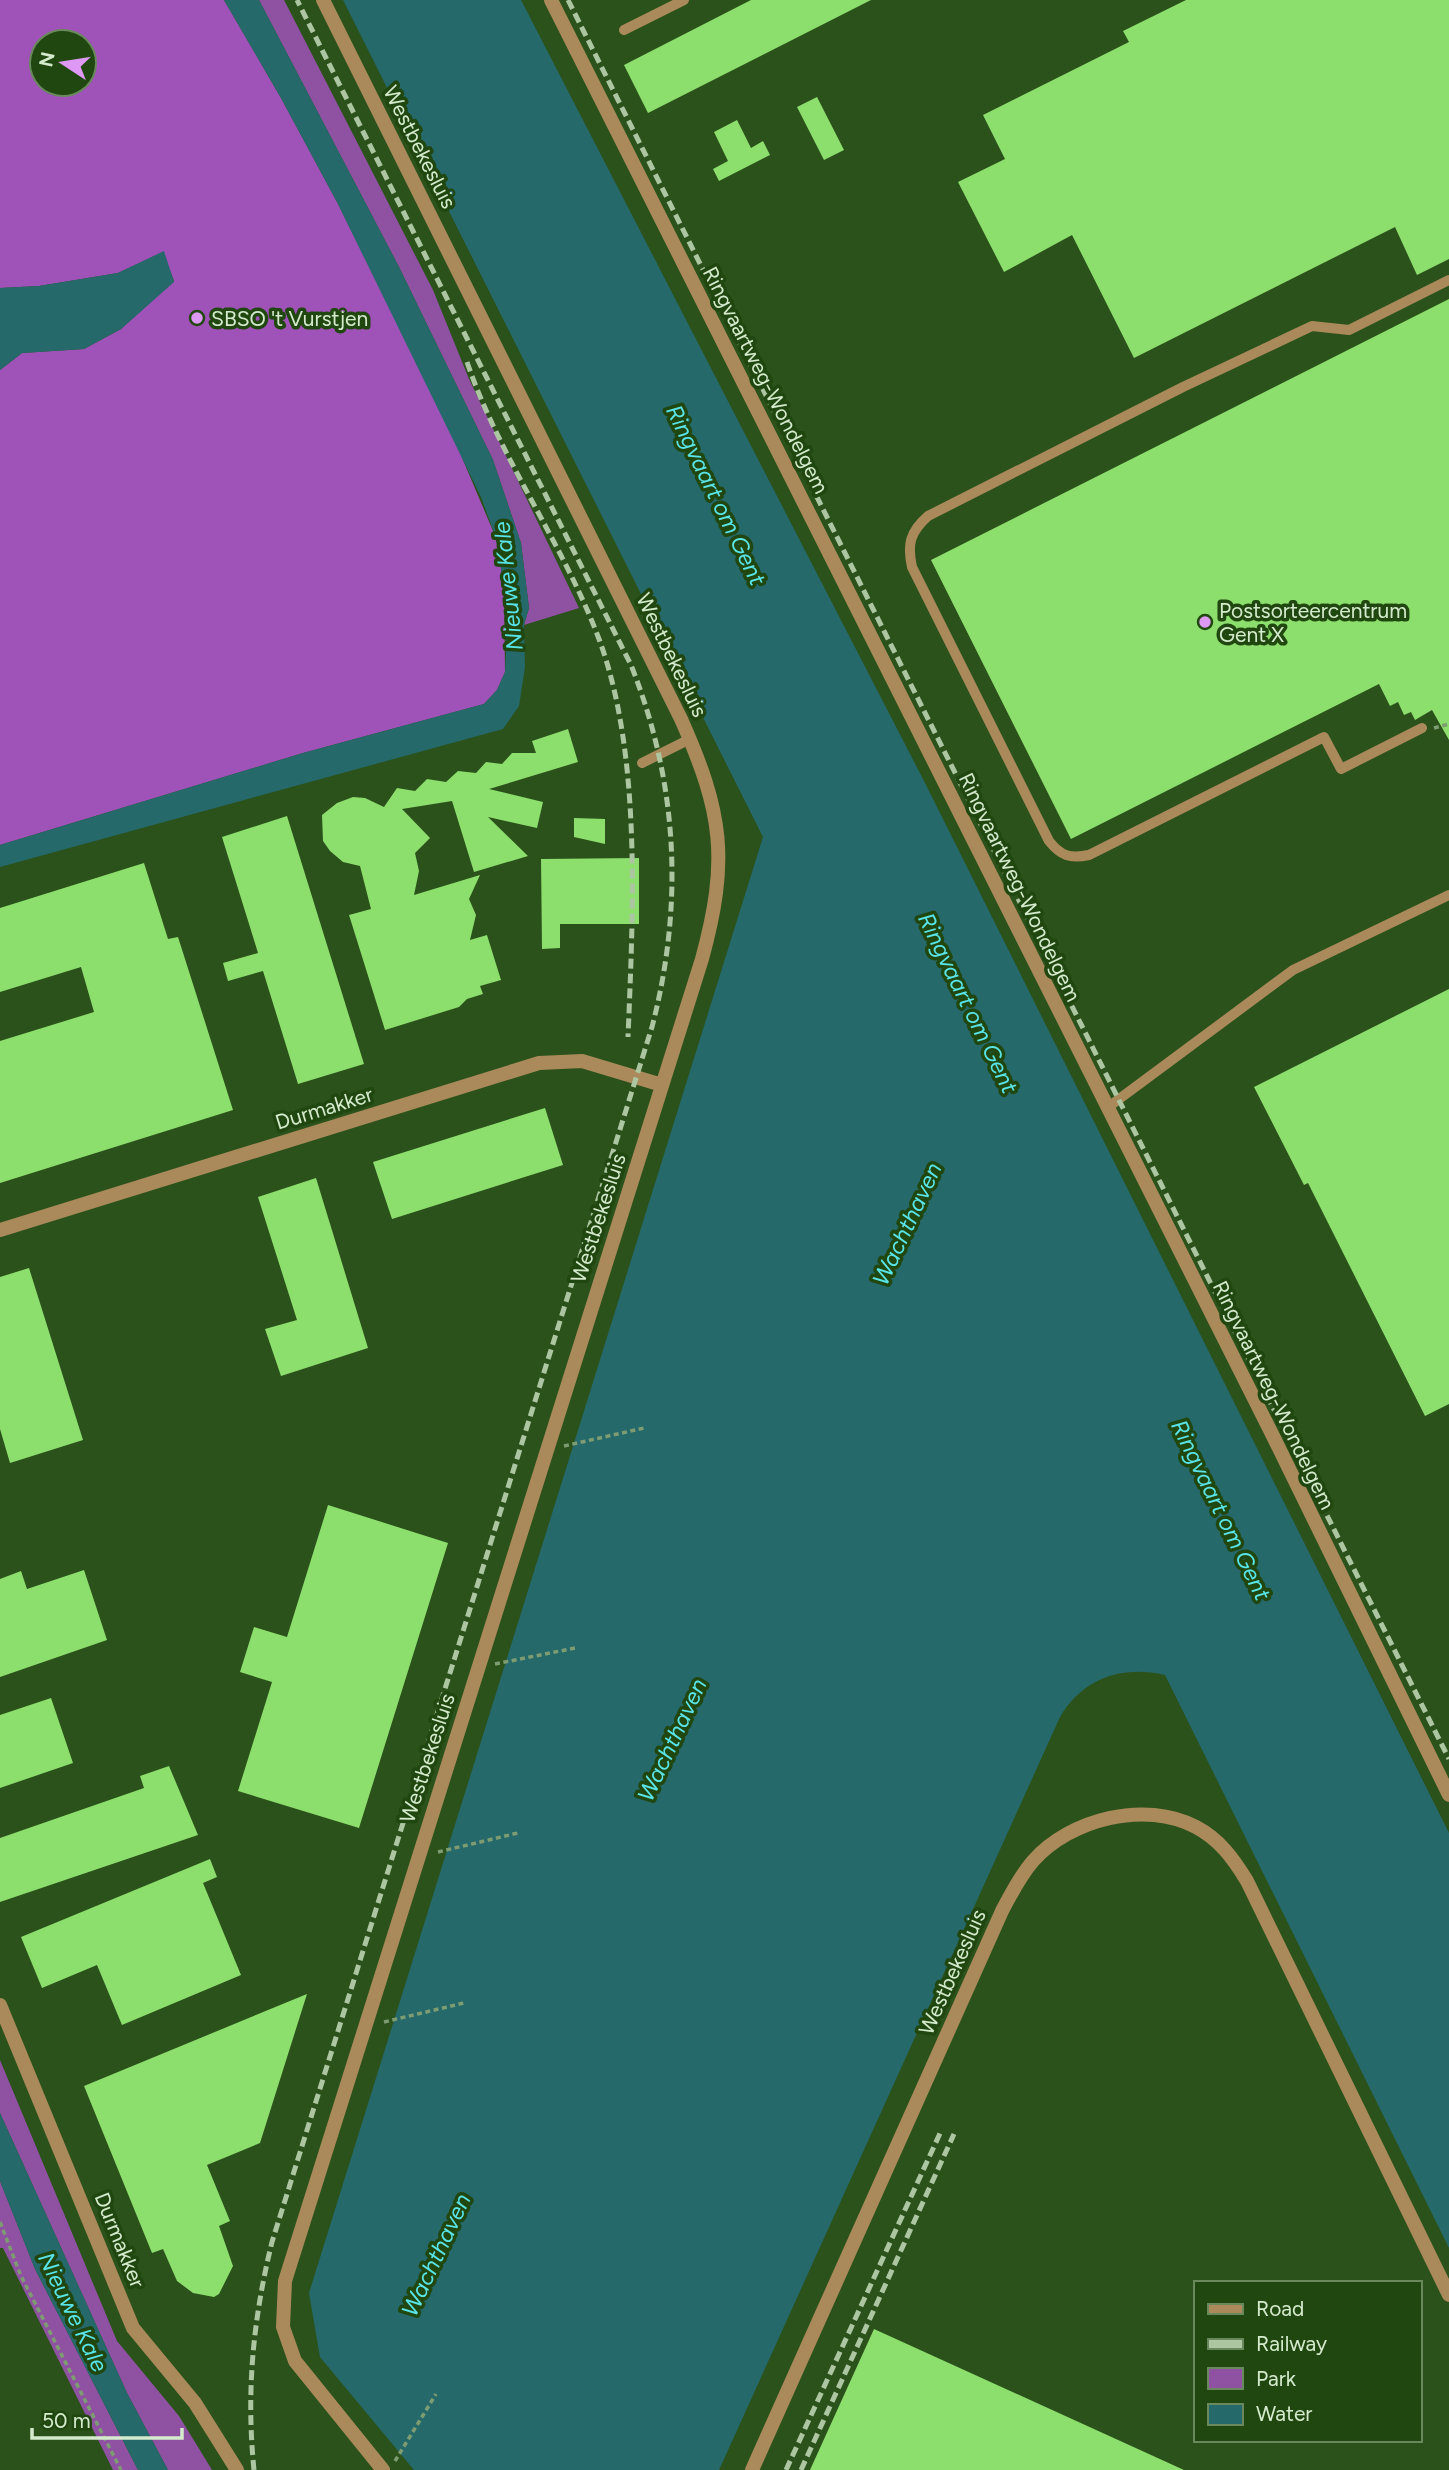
<svg xmlns="http://www.w3.org/2000/svg" width="1449" height="2470" font-family="Figtree,sans-serif">
<style>
.green{fill:#8f52a2}
.forest{fill:#9f52b7;fill-rule:evenodd}
.water{fill:#25696b}
.building{fill:#8cde6d}
.lines{fill:none;stroke-linecap:round;stroke-linejoin:round}
.path{stroke:#7e9c72;stroke-width:3.5;stroke-dasharray:5 3.5;stroke-linecap:butt}
.lane{stroke:#aa8a5a;stroke-width:10}
.street{stroke:#aa8a5a;stroke-width:14}
.rail{stroke:#acc6a2;stroke-width:5;stroke-dasharray:10 5;stroke-linecap:butt}
.poi-dot{fill:#dd99f3;stroke:#214710;stroke-width:2.5}
.labels{text-anchor:middle;dominant-baseline:central;stroke-width:7;stroke-linejoin:round;paint-order:stroke}
.street-label{font-size:21px;fill:#d5ebcd;stroke:#214710}
.poi-label{font-size:21px;fill:#d5ebcd;stroke:#214710;text-anchor:start}
.water-label{font-size:23px;font-style:italic;fill:#59e4e8;stroke:#214710}
</style>
<rect width="100%" height="100%" fill="#2c521c"/>
<path class="green" d="M259 0H284L433 290 469 379 579 608 524 625 529 608 521 543 493 460 399 267Z
M0 2060 117 2341 179 2416 212 2470H168L127 2393 0 2113Z
M0 2181 35 2269 138 2470H113L3 2248H0Z"/>
<path class="forest" d="M0 0H224L281 98 337 202 452 434 496 538 504 587 505 672 497 690 484 704 303 753 0 845V370L22 353 84 349 121 329 174 281 163 252 118 273 39 286 0 288ZM42 42H84V84H42Z"/>
<path class="water" d="M224 0H259L399 267 493 460 521 543 529 608 524 625 525 667 519 706 503 729 0 867V845L303 753 484 704 497 690 505 672 507 634 504 587 496 538 481 497 337 202 281 98Z
M343 0H521L925 783 1449 1833V2248L1165 1675C1122 1665 1083 1678 1060 1717L719 2470H414L320 2357 309 2293 763 837Z
M164 251 174 282 121 329 84 349 22 353 0 370V288L39 286 118 273Z
M0 2113 127 2393 168 2470H138L35 2269 0 2181Z"/>
<path class="building" d="M751 0H871L648 113 624 65Z
M1186 0H1449V259L1417 275 1395 227 1134 358 1072 235 1004 272 958 182 1005 159 983 115 1129 42 1123 31Z
M817 97 844 150 824 160 797 107Z
M737 120 751 148 763 141 770 155 719 181 713 169 728 161 714 132Z
M1449 299V740L1432 710 1415 720 1411 712 1404 715 1398 702 1390 706 1379 684 1071 839 931 560Z
M568 729 578 762 489 789 543 802 537 828 488 817 528 856 474 872 452 801 402 809 430 838 415 853 419 871 414 895 480 875 469 899 476 915 470 940 487 935 501 980 480 986 483 994 467 999 459 1007 385 1030 349 915 371 909 360 866 343 862 330 851 323 841 322 815 337 803 353 797 365 798 384 807 397 788 415 791 427 779 446 782 458 771 476 773 486 762 502 764 512 753H536L532 741Z
M287 816 364 1064 298 1084 263 971 228 981 223 963 258 953 222 837Z
M574 818 605 819V844L574 837Z
M639 858V924H560V948L542 949 541 859Z
M144 863 168 939 178 937 233 1110 0 1183V1041L94 1012 81 967 0 992V908Z
M1449 989V1404L1425 1416 1308 1183 1304 1185 1254 1087Z
M545 1108 563 1165 392 1219 373 1162Z
M316 1178 368 1348 281 1376 265 1329 297 1320 258 1197Z
M29 1268 83 1440 10 1463 0 1429V1277Z
M328 1505 448 1543 359 1828 238 1791 272 1682 240 1672 254 1627 287 1637Z
M84 1570 107 1640 0 1677V1579L21 1571 27 1589Z
M51 1698 73 1763 0 1788V1715Z
M169 1766 198 1835 0 1902V1838L144 1788 140 1776Z
M210 1859 217 1877 203 1883 241 1975 122 2025 97 1965 42 1988 21 1937Z
M307 1994 260 2143 207 2165 230 2221 219 2226 233 2266 219 2294 214 2297 193 2293 177 2281 163 2249 152 2253 84 2086Z
M874 2329 1184 2470H810Z"/>
<g class="lines">
<path class="path" d="M1434 728 1449 724
M564 1446 644 1428
M495 1664 575 1648
M438 1852 518 1833
M384 2022 464 2003
M0 2222 21 2276 121 2470
M395 2461 436 2394"/>
<path class="lane" d="M624 30 684 0
M1422 728 1341 769 1324 737 1089 855C1070 859 1061 856 1049 841L912 567C907 544 910 532 928 516L1183 387 1312 326 1349 330 1449 280
M642 763 690 739
M1107 1108 1293 970 1449 895"/>
<path class="street" d="M323 0 681 719C723 813 729 860 702 959L285 2281 283 2327 295 2361 383 2470
M551 0 1272 1434 1449 1795
M0 1230 539 1063 582 1061 662 1085
M0 2005 133 2328 195 2403 237 2470
M752 2470 1002 1911C1011 1894 1020 1876 1033 1861 1070 1819 1145 1800 1196 1827 1219 1839 1233 1858 1247 1881L1449 2295"/>
<path class="rail" d="M568 0 1449 1759
M467 362C500 459 563 543 599 639 642 755 633 914 628 1037
M254 2470C246 2392 253 2319 272 2242L652 1027C684 904 678 783 631 665L297 0
M786 2470 942 2129
M801 2470 954 2134"/>
</g>
<g class="poi-dot">
<circle cx="197" cy="318" r="7"/>
<circle cx="1205" cy="622" r="7"/>
</g>
<g class="labels">
<g class="street-label">
<text transform="translate(420 147) rotate(63)">Westbekesluis</text>
<text transform="translate(766 380) rotate(63)">Ringvaartweg-Wondelgem</text>
<text transform="translate(672 655) rotate(64)">Westbekesluis</text>
<text transform="translate(1020 887) rotate(64)">Ringvaartweg-Wondelgem</text>
<text transform="translate(324 1108) rotate(-17)">Durmakker</text>
<text transform="translate(598 1218) rotate(-72)">Westbekesluis</text>
<text transform="translate(1274 1395) rotate(64)">Ringvaartweg-Wondelgem</text>
<text transform="translate(427 1758) rotate(-72)">Westbekesluis</text>
<text transform="translate(952 1972) rotate(-66)">Westbekesluis</text>
<text transform="translate(120 2240) rotate(68)">Durmakker</text>
</g>
<g class="poi-label">
<text x="211" y="318">SBSO 't Vurstjen</text>
<text x="1219" y="610">Postsorteercentrum<tspan x="1219" dy="24">Gent X</tspan></text>
</g>
<g class="water-label">
<text transform="translate(716 495) rotate(64)">Ringvaart om Gent</text>
<text transform="translate(508 586) rotate(-96)">Nieuwe Kale</text>
<text transform="translate(968 1003) rotate(64)">Ringvaart om Gent</text>
<text transform="translate(907 1224) rotate(-65)">Wachthaven</text>
<text transform="translate(1221 1510) rotate(64)">Ringvaart om Gent</text>
<text transform="translate(672 1740) rotate(-65)">Wachthaven</text>
<text transform="translate(436 2255) rotate(-65)">Wachthaven</text>
<text transform="translate(73 2312) rotate(64)">Nieuwe Kale</text>
</g>
</g>
<rect x="1194" y="2281" width="228" height="161" fill="#214710" stroke="#69895c" stroke-width="2"/>
<rect x="1208" y="2304" width="35" height="10" fill="#aa8a5a" stroke="#69895c" stroke-width="2"/>
<text x="1256" y="2316" font-size="21" fill="#d5ebcd">Road</text>
<rect x="1208" y="2339" width="35" height="10" fill="#acc6a2" stroke="#69895c" stroke-width="2"/>
<text x="1256" y="2351" font-size="21" fill="#d5ebcd">Railway</text>
<rect x="1208" y="2368" width="35" height="21" fill="#8f52a2" stroke="#69895c" stroke-width="2"/>
<text x="1256" y="2386" font-size="21" fill="#d5ebcd">Park</text>
<rect x="1208" y="2404" width="35" height="21" fill="#25696b" stroke="#69895c" stroke-width="2"/>
<text x="1256" y="2421" font-size="21" fill="#d5ebcd">Water</text>
<g transform="translate(63 63) rotate(282)"><circle r="33" fill="#214710" stroke="#69895c" stroke-width="2"/>
<path d="M0-5L12 26L0 18L-12 26Z" fill="#dd99f3"/>
<text y="-10" font-size="19" font-weight="bold" text-anchor="middle" fill="#d5ebcd">N</text>
</g>
<path d="M32 2428v10h150v-10" fill="none" stroke="#d5ebcd" stroke-width="3.5"/>
<text x="42" y="2428" font-size="21" fill="#d5ebcd" stroke="#214710" stroke-width="5" paint-order="stroke">50 m</text>
</svg>
